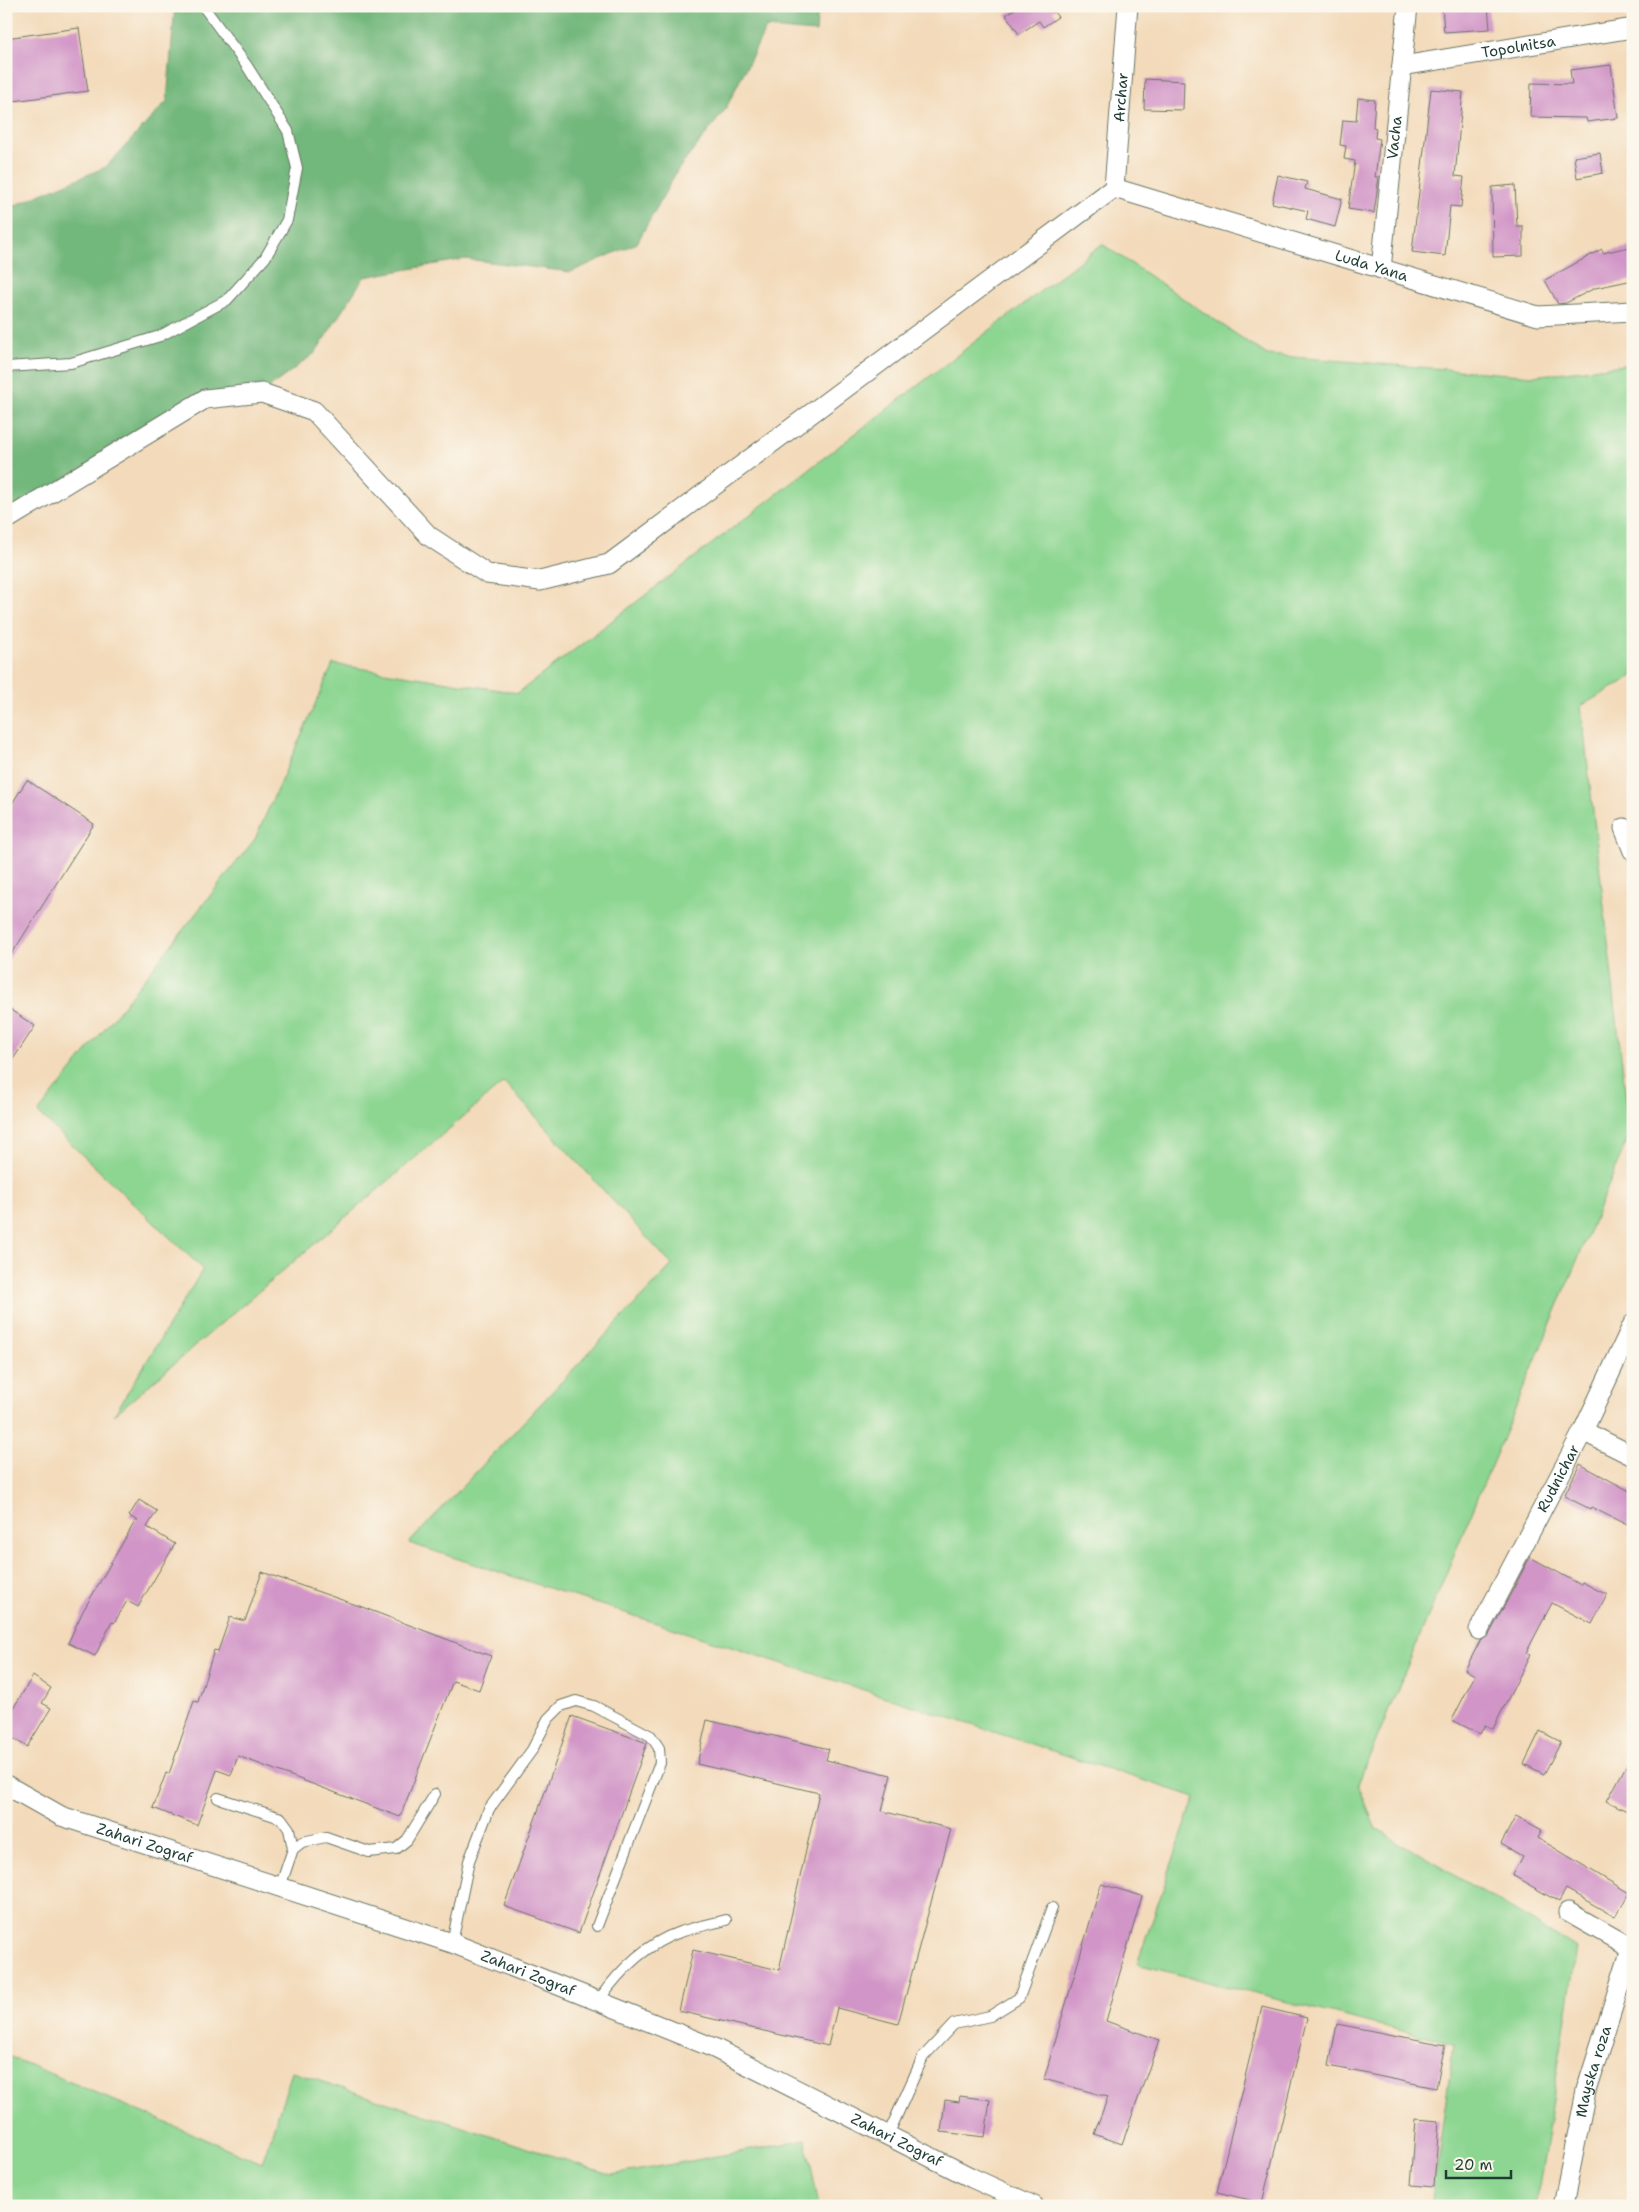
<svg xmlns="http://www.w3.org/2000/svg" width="1639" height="2212" font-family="'Shantell Sans',sans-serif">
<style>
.green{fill:#8dd692;stroke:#568a63}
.forest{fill:#72b77c;stroke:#487a58}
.building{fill:#d195c7}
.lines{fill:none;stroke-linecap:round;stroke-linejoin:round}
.service-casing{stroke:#697463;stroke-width:12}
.minor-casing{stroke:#697463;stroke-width:21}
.service{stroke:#fff;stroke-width:10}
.minor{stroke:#fff;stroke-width:19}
.labels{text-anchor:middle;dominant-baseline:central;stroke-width:4.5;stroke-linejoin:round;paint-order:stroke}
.street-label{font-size:15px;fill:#1f3d34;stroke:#fbf7ec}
</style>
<rect width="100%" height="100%" fill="#fbf7ec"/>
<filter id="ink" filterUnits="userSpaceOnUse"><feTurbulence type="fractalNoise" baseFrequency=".02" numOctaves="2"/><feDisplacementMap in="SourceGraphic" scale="10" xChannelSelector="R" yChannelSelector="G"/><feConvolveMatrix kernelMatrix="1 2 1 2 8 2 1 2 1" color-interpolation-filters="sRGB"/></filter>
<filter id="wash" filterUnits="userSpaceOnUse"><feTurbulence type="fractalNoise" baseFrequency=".0096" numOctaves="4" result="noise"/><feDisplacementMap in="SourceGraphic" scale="20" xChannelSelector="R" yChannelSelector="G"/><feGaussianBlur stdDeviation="1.12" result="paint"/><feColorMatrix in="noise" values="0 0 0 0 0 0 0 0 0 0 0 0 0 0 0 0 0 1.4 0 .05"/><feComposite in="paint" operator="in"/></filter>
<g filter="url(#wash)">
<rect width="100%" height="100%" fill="#f3daba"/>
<path class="green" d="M1102 244 1267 355 1533 376 1633 364V676L1581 706 1630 1134 1358 1784 1376 1829 1577 1948 1536 2206H1431L1454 2044 1137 1964 1195 1797 409 1543 672 1265 504 1082 114 1415 203 1269 38 1113 255 839 333 664 518 693Z
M6 2055 262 2163 292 2072 612 2175 806 2140 819 2206H6Z"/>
<path class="forest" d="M175 6H818L816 32 766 28 725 110 677 171 637 243 571 272 465 259 364 277 315 353 262 393 205 399 18 513 6 503V209L106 167 167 101Z"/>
<g id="blocks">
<path class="building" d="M1019 6H1060L1053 11 1058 17 1043 27 1039 21 1019 34 1006 15Z
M1442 6H1488L1490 29 1444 32Z
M79 28 88 91 6 102V38Z
M1611 65 1618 118 1587 122 1586 118 1530 117 1531 83 1572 84 1570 70Z
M1145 79 1184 81 1183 110 1144 109Z
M1431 89 1463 92 1455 176 1464 177 1461 207 1450 206 1445 256 1412 252Z
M1358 98 1375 100 1373 127 1376 128 1375 138 1380 139 1375 177H1379L1374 213 1348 209 1355 161 1344 159 1346 146 1340 145 1343 120 1356 121Z
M1600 153 1603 173 1577 178 1574 157Z
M1278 175 1307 182 1305 189 1342 199 1335 227 1306 219 1308 211 1272 203Z
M1515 185 1517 226H1523V256L1493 257 1492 187Z
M1633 246V280L1595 288 1566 303 1558 304 1545 280 1602 249 1603 253Z
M27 780 94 824 6 963V813Z
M6 1007 35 1026 6 1070Z
M1580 1464 1633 1493V1528L1591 1507 1590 1509 1564 1496Z
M139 1500 157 1511 147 1527 175 1544 138 1607 127 1601 114 1623 112 1622 95 1656 68 1643 83 1611 136 1520 138 1521 129 1516Z
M1530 1557 1581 1585 1582 1582 1607 1595 1592 1624 1552 1603 1526 1653 1530 1655 1493 1729 1485 1725 1480 1734 1452 1720 1475 1675 1465 1670 1480 1641 1489 1635Z
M262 1572 362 1607 491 1656 479 1690 453 1681 400 1817 238 1756 231 1775 217 1770 197 1825 153 1808 166 1773 169 1774 194 1701 198 1702 214 1650 218 1651 230 1617 245 1621Z
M33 1676 51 1688 42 1703 51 1708 27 1747 6 1734V1720Z
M572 1716 647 1743 579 1933 504 1906Z
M707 1720 829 1749 826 1760 891 1775 882 1811 951 1829 898 2024 837 2008 828 2046 679 2011 693 1950 779 1970 819 1793 697 1764Z
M1540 1731 1561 1742 1544 1774 1524 1764Z
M1633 1753V1814L1607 1801Z
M1516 1816 1542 1830 1538 1838 1629 1893 1615 1917 1566 1889 1559 1902 1512 1875 1522 1856 1501 1844Z
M1101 1884 1142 1896 1106 2021 1159 2040 1122 2144 1094 2134 1108 2097 1044 2079Z
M1262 2007 1307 2018 1262 2203 1217 2192Z
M1337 2024 1445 2045 1436 2088 1329 2066Z
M960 2096 990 2100 985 2137 941 2132 945 2100 959 2102Z
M1416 2119 1439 2121 1434 2187 1411 2185Z"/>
</g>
</g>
<g filter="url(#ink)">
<use href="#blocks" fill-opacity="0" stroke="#697463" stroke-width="1"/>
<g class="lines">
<defs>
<path id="service" d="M6 367 71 363 160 336 227 300 265 258 287 220 297 168 288 131 247 66 203 6
M218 1798 281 1818 289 1829 293 1849
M280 1887 293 1849 302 1842 326 1837 369 1852 396 1849 407 1840 435 1794
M452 1943 469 1861 489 1809 532 1750 548 1719 561 1706 576 1701 594 1706 651 1736 659 1748 660 1763 597 1926
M598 2001C619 1971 645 1944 680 1932 695 1927 711 1924 726 1920
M888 2135 923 2057 954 2024 990 2016 1019 1998 1052 1908"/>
<g id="minor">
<path id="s1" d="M1402 66 1633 28"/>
<path id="s2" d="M1114 188 1538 316 1633 311"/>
<path id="s3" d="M1114 188 1128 6"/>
<path id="s4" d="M1381 269 1408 6"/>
<path d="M6 520 205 399 262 393 314 411 429 536 487 574 540 581 609 564 1114 188"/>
<path d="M1624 828 1633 851"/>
<path d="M1583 1431 1633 1456"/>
<path id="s5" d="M1479 1630 1583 1431 1633 1324"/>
<path id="s6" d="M6 1785 61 1816 452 1943 598 2001 714 2048 972 2178 1034 2206"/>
<path d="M1568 1912 1633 1949"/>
<path id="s7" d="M1563 2206 1586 2091 1633 1942"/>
</g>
</defs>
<use href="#service" class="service-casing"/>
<use href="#minor" class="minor-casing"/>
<use href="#service" class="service"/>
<use href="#minor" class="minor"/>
</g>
</g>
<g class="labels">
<g class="street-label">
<text stroke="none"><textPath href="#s1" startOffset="118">Topolnitsa</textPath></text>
<text stroke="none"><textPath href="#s3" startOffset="91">Archar</textPath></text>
<text stroke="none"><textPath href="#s4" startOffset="132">Vacha</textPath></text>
<text stroke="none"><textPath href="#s2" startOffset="269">Luda Yana</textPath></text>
<text stroke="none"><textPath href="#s5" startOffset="171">Rudnichar</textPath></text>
<text stroke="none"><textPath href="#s6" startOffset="151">Zahari Zograf</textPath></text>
<text stroke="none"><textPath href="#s6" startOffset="556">Zahari Zograf</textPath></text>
<text stroke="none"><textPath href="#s7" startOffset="138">Mayska roza</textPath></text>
<text stroke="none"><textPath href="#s6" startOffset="961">Zahari Zograf</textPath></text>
</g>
</g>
<rect width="1639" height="2212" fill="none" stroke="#fbf7ec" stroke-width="25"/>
<path d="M1446 2170v8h65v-8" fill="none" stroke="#1f3d34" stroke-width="2.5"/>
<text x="1454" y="2170" font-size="15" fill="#1f3d34" stroke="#fbf7ec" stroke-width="4" paint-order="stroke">20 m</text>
</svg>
